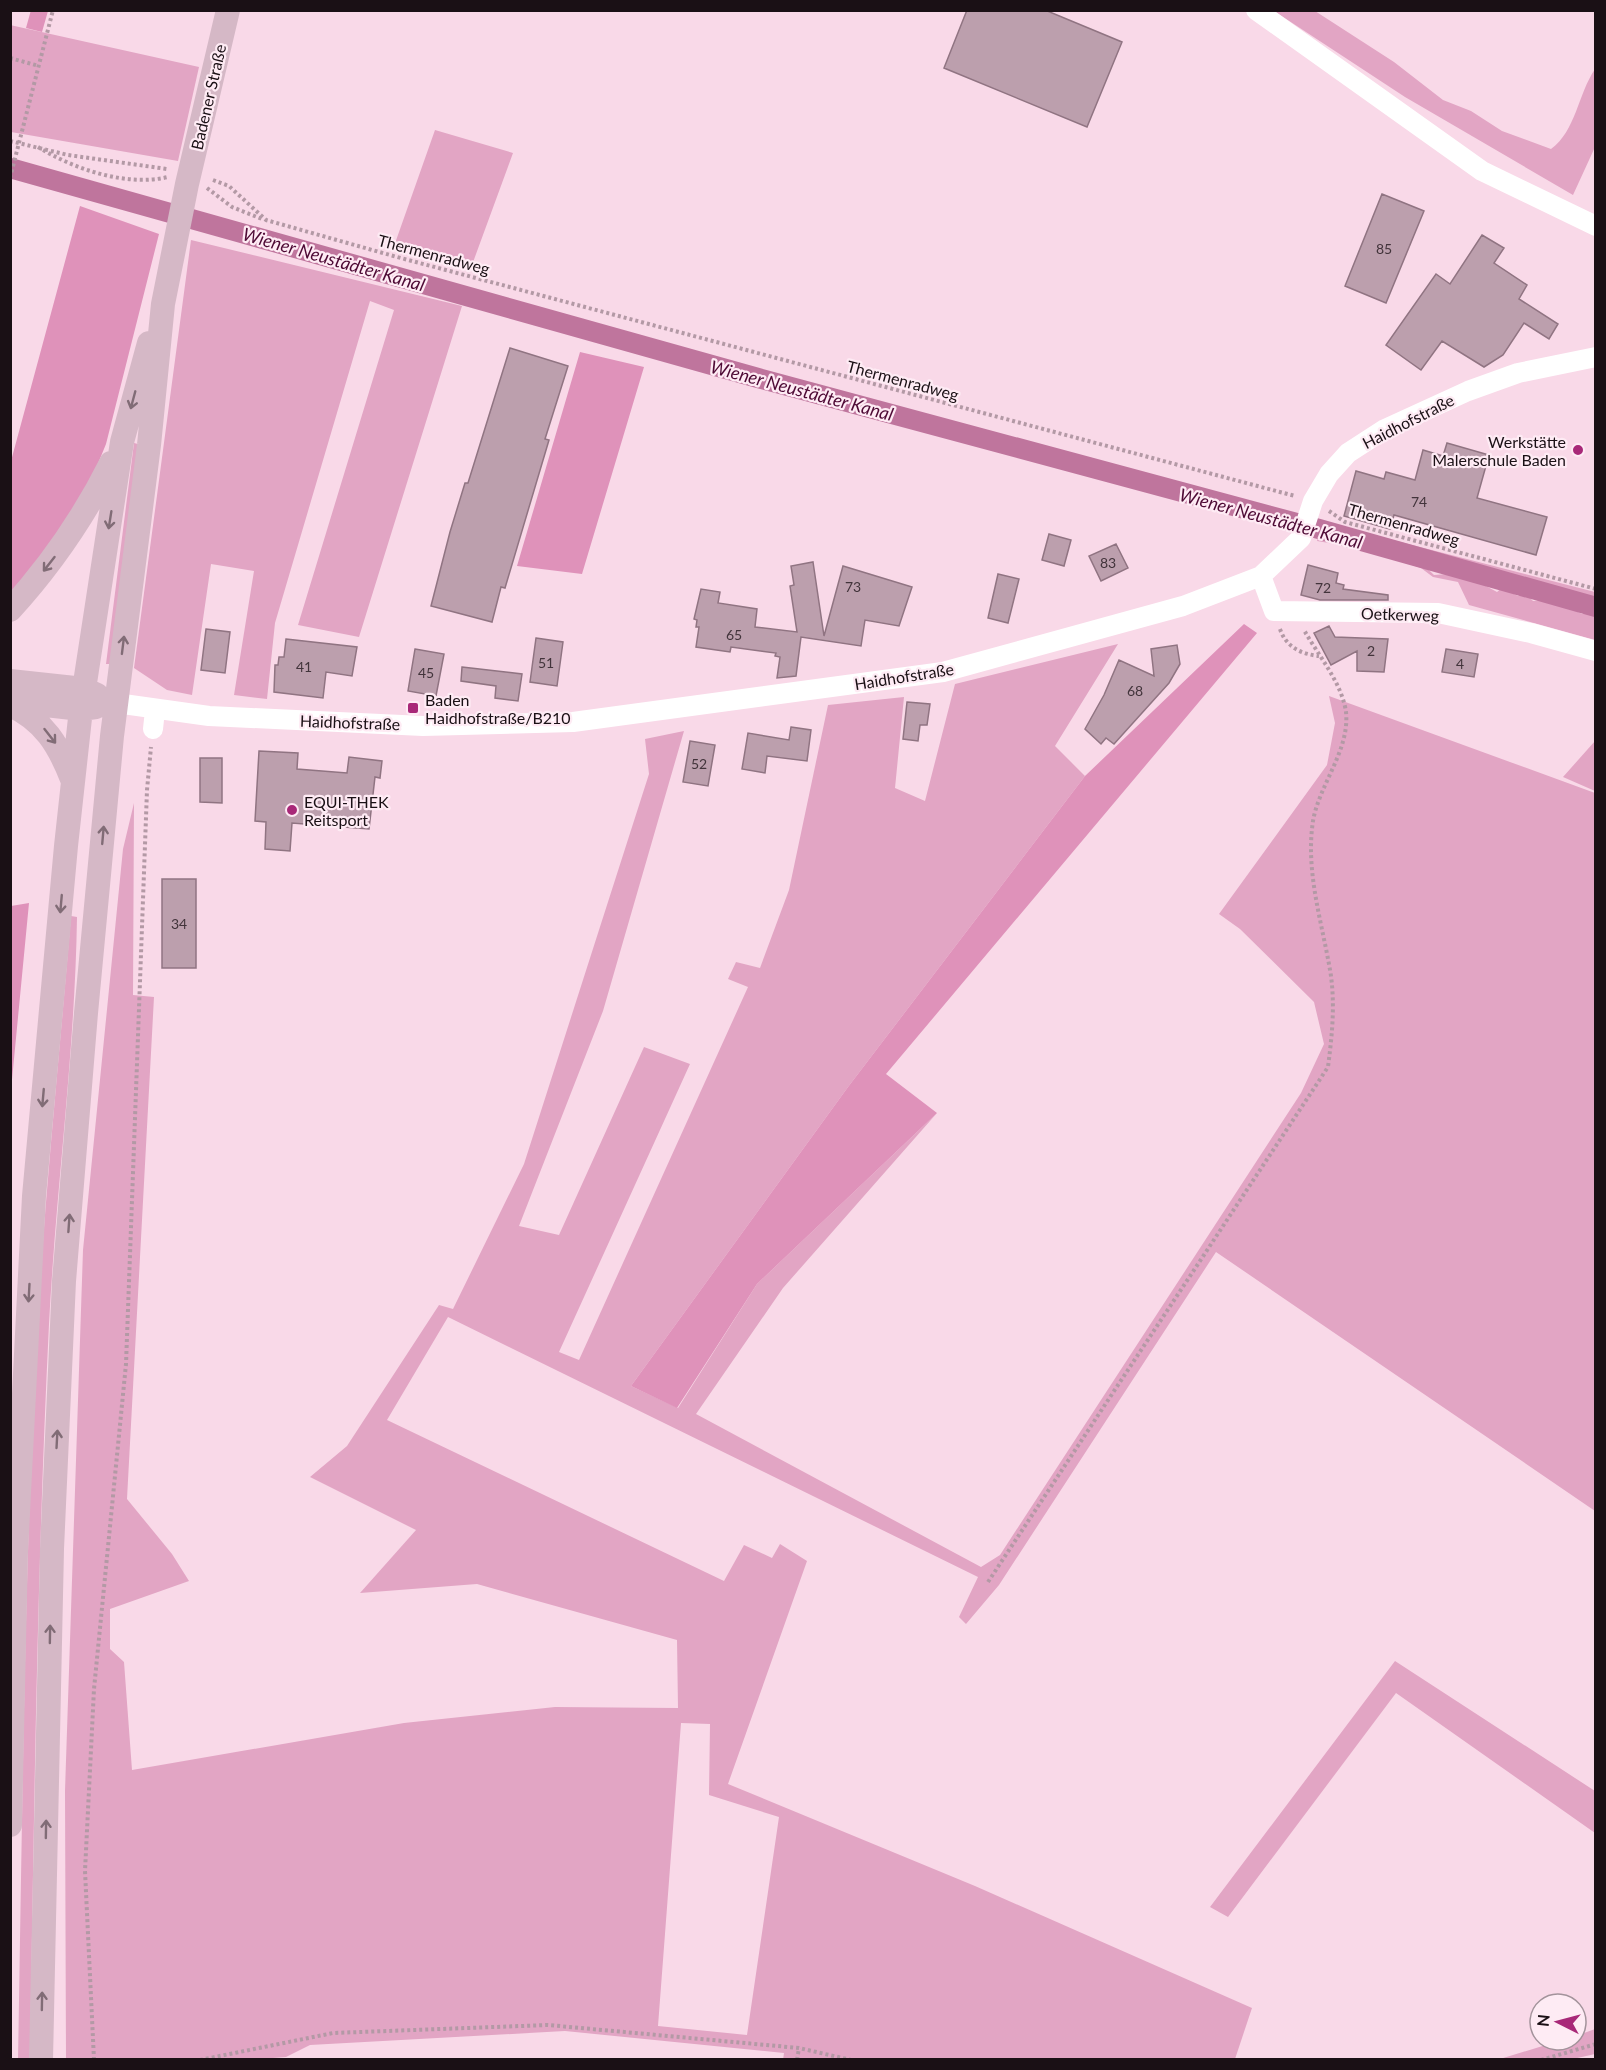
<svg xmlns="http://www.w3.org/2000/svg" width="1606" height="2070" font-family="Lato,sans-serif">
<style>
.green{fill:#e2a5c4;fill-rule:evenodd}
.forest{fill:#df92ba}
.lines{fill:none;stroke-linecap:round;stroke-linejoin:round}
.canal{stroke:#bf759d;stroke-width:20}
.building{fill:#bc9fad;stroke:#907482;stroke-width:1.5}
.path{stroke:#b399a5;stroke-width:4;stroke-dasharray:3 3;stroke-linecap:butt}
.minor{stroke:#fff;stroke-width:20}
.major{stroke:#d5b8c6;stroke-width:24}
.oneway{stroke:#816c76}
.poi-dot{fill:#a82878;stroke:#feebf4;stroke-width:2}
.labels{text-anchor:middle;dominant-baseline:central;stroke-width:4.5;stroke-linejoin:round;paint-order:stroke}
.number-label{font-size:14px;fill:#42343b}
.street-label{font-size:16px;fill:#1a1015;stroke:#feebf4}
.poi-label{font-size:16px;fill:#1a1015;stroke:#feebf4;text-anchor:start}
.water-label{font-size:18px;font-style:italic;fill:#4e0a35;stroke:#feebf4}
</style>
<rect width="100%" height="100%" fill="#f9d9e8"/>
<path class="green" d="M1274 11H1315L1394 62 1443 100 1471 111 1502 131 1551 149C1576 131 1578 94 1595 69V147L1573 195 1405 97Z
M10 25 199 67 178 161 11 132Z
M435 130 513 153 472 265 393 249Z
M191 240 462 306 359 637 298 625 394 310 370 301 275 623 267 699 234 695 254 571 211 564 192 695 167 690 134 668Z
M134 443 138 444 110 664H106Z
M1323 522 1595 592V604L1564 590 1554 592 1328 530 1327 535 1421 562 1434 575 1462 573 1497 592 1502 588 1518 596 1525 593 1533 601 1549 600 1566 605 1567 609 1570 608 1582 614 1595 612V640L1469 605 1458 582 1433 577 1421 568 1364 549 1317 541Z
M1118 644 1055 746 1085 776 848 1087 631 1386 678 1408 757 1284 937 1113 783 1288 696 1414 981 1567 1000 1555 1301 1093 1324 1044 1314 1002 1240 929 1219 914 1327 765 1335 723 1329 696 1595 793V1511L1216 1252 999 1585 966 1624 959 1617 978 1577 448 1317 387 1420 724 1581 744 1545 772 1558 780 1544 807 1561 728 1784 975 1886 1252 2008 1235 2059 783 2060 784 2053 565 2031 310 2045 286 2057 260 2059 66 2060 65 1791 83 1250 123 849 134 803 133 995 154 997 127 1499 172 1554 189 1581 110 1609V1649L124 1662 132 1770 404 1723 555 1707 678 1708 677 1640 477 1584 360 1593 416 1530 310 1477 347 1446 439 1305 453 1309 524 1164 649 774 645 739 684 731 603 1011 519 1226 559 1235 644 1047 690 1064 559 1352 579 1360 748 987 728 979 736 962 760 968 789 890 828 705 904 697 895 788 925 801 955 684ZM681 1723 710 1724 709 1795 779 1817 747 2035 658 2026Z
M1595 741V791L1563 777Z
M71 916 77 917C75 1053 56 1188 49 1324 37 1569 34 1814 30 2059L18 2060C22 1835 24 1611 34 1387 41 1230 58 1073 71 916Z
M1395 1661 1595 1791V1833L1396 1693 1228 1917 1210 1907Z
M1595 2029V2054L1573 2059H1500L1562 2040H1576V2036Z"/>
<path class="forest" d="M31 10 48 11 42 32 26 28Z
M80 206 159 234 106 444 84 498 11 599V461Z
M580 352 644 367 582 574 517 566Z
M1244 624 1257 633 886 1074 937 1113 757 1284 677 1408 631 1386 848 1087 1085 776Z
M29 903 11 1090V906Z"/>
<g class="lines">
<path class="canal" d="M10 168 758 378 1319 529 1596 607"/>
</g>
<path class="building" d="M967 10H1045L1122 42 1087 127 944 68Z
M1382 194 1424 211 1386 303 1345 286Z
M1482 235 1504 248 1494 263 1527 285 1519 299 1558 324 1549 339 1524 323 1503 355 1484 367 1442 341 1421 370 1386 345 1436 274 1450 284Z
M510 348 568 366 545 439 549 440 505 588 501 587 492 622 431 606 450 532 465 483H468Z
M1447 443 1489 455 1477 498 1547 517 1536 555 1394 515 1390 529 1344 516 1356 471 1384 479 1386 472 1415 480 1423 450 1443 456Z
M1049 534 1071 540 1064 566 1042 560Z
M1116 544 1128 568 1101 581 1089 556Z
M813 562 824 636 843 566 912 587 899 626 865 620 861 646 801 637 796 676 777 678 780 657 775 656 776 653 731 647 730 652 696 647 699 627H696L697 620 694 619 701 589 720 592 718 603 757 609 755 627 797 632 790 586 794 585 791 566Z
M1308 565 1338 573 1336 583 1344 585 1343 589 1388 595V600H1320L1301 595Z
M998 574 1019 579 1008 623 988 618Z
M1329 626 1335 637 1388 639 1384 672 1357 671V651L1331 665 1314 633Z
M206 629 230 632 225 673 201 670Z
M536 638 563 642 557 686 530 682Z
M286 639 357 647 352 676 326 672 323 698 274 692 275 665H278L279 657H284Z
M1177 645 1180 664 1169 683 1114 744 1106 738 1101 744 1085 729 1104 695 1119 660 1154 676 1151 649Z
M415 649 444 654 436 696 408 691Z
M1446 649 1478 654 1474 677 1442 672Z
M462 667 522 674 518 701 495 698 496 686 461 681Z
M907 702 930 704 927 725H920L918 741 903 739Z
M791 727 811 730 807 761 767 756 765 773 742 769 748 733 789 740Z
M690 741 715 745 708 786 683 782Z
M259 751 298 753 297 769 347 773 349 757 382 761 380 778 375 777 369 829 292 823 290 851 265 849 266 822 255 821Z
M200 758H222V803L200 802Z
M162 879H196V968H162Z"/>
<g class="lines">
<path class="path" d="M10 58 39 66
M10 141 68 155 167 169
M38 147C74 169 126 187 168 177
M10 178 53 10
M213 180 229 186 266 220 397 257 1295 496
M207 188 232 207 262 219
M1329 511 1345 522 1596 589
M1280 629C1286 647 1301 654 1319 656
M988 1582 1328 1067C1332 1036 1335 1007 1331 976 1323 925 1305 873 1313 821 1319 785 1350 750 1346 712 1342 683 1318 655 1304 630
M94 2060 85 1871 94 1689 126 1364 147 790 151 747
M200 2060 333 2033 548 2025 799 2048 851 2060
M797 2060 799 2048
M1541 2060 1596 2044"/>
<path class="minor" d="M1256 10 1482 171 1596 226
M1261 576 1274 611 1438 613 1531 633 1596 651
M116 703 209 716 423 726 573 722 943 672 1183 606 1261 576 1301 538 1313 501 1329 474 1348 453 1385 429 1468 391 1518 373 1596 357
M153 729 155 710"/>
<path class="major" d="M10 610C51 565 84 517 111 463
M10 681 84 689 97 695
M10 701 81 709 96 707
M10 705C44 720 59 746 72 779
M10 1825 16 1552 34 1196 66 846 81 709 122 442 149 343
M41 2060 52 1549 64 1281 86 1013 112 736 149 445 163 304 187 184 228 10"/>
</g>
<defs><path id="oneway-shaft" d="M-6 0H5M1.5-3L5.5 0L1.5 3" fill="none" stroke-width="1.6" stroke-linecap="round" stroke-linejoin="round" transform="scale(1.5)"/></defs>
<g class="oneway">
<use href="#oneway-shaft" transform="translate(133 400) rotate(105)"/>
<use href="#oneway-shaft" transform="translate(110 520) rotate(99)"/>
<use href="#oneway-shaft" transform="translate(49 564) rotate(128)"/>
<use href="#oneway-shaft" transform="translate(123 645) rotate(-83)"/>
<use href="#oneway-shaft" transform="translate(50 736) rotate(52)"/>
<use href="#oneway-shaft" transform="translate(103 835) rotate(-85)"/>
<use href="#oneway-shaft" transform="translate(61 904) rotate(95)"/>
<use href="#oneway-shaft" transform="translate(43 1098) rotate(95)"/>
<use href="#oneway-shaft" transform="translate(69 1223) rotate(-86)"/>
<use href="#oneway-shaft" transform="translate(29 1293) rotate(93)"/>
<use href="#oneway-shaft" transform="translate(57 1439) rotate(-87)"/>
<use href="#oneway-shaft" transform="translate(50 1634) rotate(-89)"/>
<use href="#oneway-shaft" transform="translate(46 1829) rotate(-89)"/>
<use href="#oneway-shaft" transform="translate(42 2001) rotate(-89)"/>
</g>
<g class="poi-dot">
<circle cx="1578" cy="450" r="6"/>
<rect x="407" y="702" width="12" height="12" rx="3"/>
<circle cx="292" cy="810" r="6"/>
</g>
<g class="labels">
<g class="number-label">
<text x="1384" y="248">85</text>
<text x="1419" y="501">74</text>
<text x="1108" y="562">83</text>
<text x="853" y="586">73</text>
<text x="1323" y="587">72</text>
<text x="734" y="634">65</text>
<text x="1371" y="650">2</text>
<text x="546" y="662">51</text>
<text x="1460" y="663">4</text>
<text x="304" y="666">41</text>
<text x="426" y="672">45</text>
<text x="1135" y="690">68</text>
<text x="699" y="763">52</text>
<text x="179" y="923">34</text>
</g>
<g class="street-label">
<text transform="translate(208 97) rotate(-77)">Badener Straße</text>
<text transform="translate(434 254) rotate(15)">Thermenradweg</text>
<text transform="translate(903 380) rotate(15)">Thermenradweg</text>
<text transform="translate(1408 421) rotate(-27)">Haidhofstraße</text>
<text transform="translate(1404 524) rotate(16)">Thermenradweg</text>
<text transform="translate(1400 614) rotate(2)">Oetkerweg</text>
<text transform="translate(904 676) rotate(-9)">Haidhofstraße</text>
<text transform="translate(350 722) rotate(2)">Haidhofstraße</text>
</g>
<g class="poi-label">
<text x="1566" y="441" text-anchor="end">Werkstätte<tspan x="1566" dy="18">Malerschule Baden</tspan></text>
<text x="425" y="699">Baden<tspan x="425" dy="18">Haidhofstraße/B210</tspan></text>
<text x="304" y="801">EQUI-THEK<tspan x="304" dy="18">Reitsport</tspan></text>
</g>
<g class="water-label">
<text transform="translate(334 259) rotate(16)">Wiener Neustädter Kanal</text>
<text transform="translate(802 390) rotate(15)">Wiener Neustädter Kanal</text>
<text transform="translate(1271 518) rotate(15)">Wiener Neustädter Kanal</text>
</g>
</g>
<rect width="1606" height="2070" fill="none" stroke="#1a1015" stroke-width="24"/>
<g transform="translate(1558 2022) rotate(276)"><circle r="28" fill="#feebf4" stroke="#a3939b" stroke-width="1.5"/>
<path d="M0-4.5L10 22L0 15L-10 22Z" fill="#a82878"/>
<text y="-9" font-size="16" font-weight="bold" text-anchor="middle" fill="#1a1015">N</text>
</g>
</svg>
